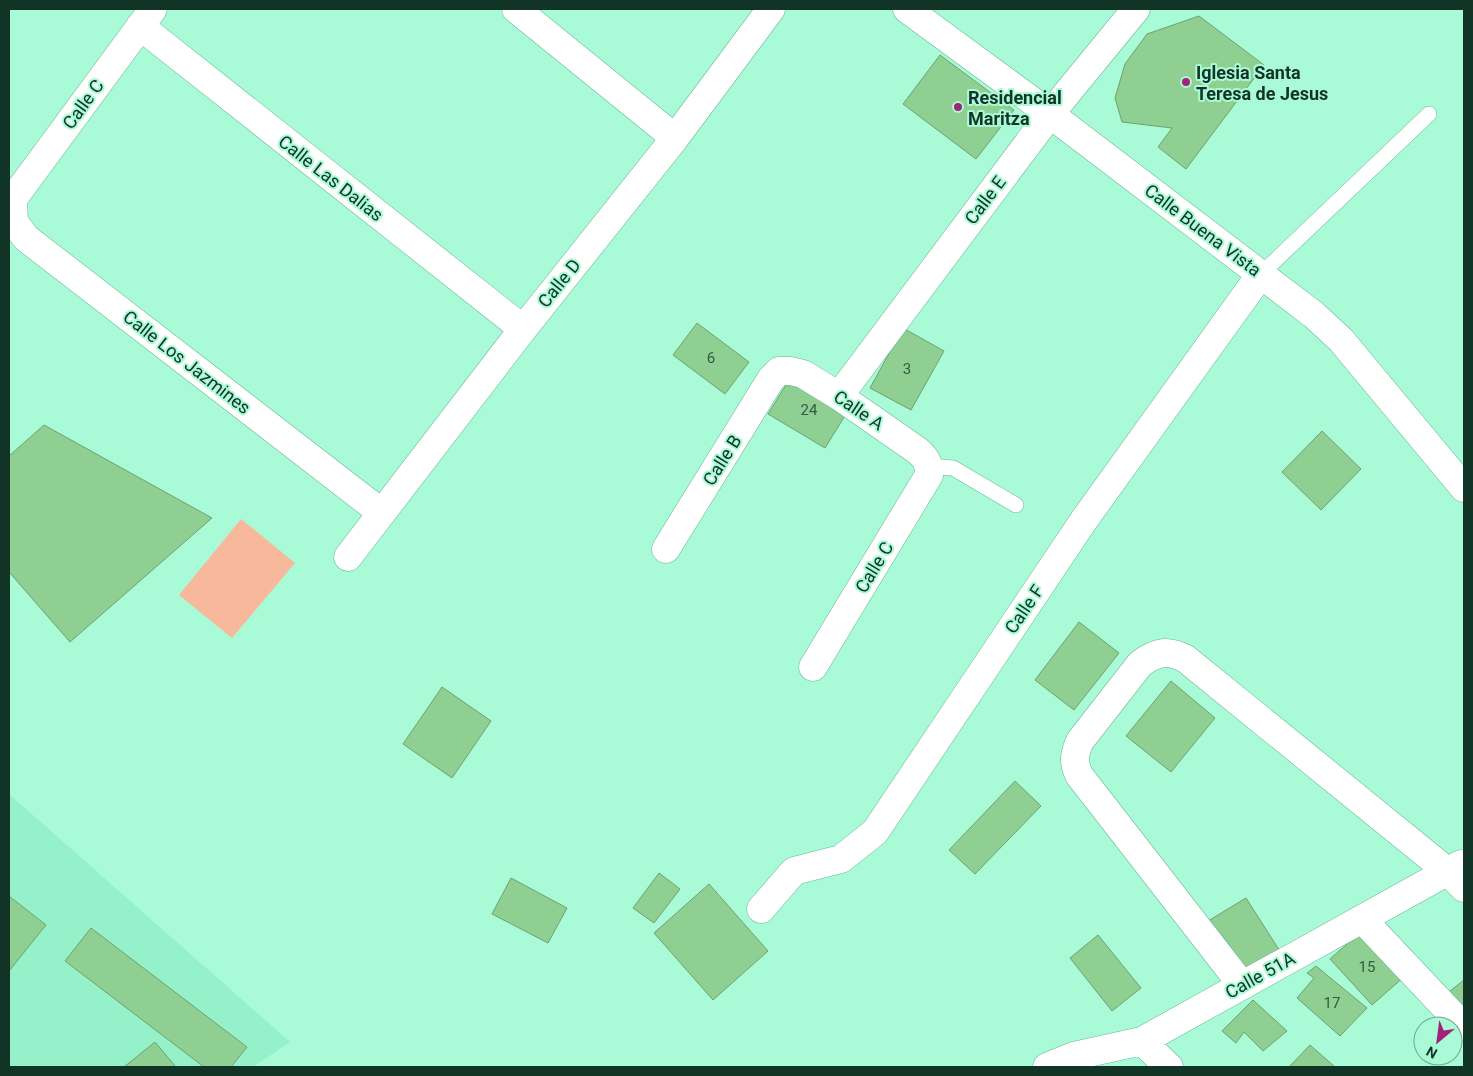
<svg xmlns="http://www.w3.org/2000/svg" width="1473" height="1076" font-family="Roboto,sans-serif">
<style>
.built{fill:#95f1c9}
.green{fill:#f7b89c}
.building{fill:#90cf92;stroke:#6da26f}
.lines{fill:none;stroke-linecap:round;stroke-linejoin:round}
.lane-casing{stroke:#67b796;stroke-width:16}
.street-casing{stroke:#67b796;stroke-width:29}
.lane{stroke:#fff;stroke-width:15}
.street{stroke:#fff;stroke-width:28}
.poi-dot{fill:#a12478;stroke:#a9fad6;stroke-width:2}
.labels{text-anchor:middle;dominant-baseline:central;stroke-width:4;stroke-linejoin:round;paint-order:stroke}
.number-label{font-size:15px;fill:#325b42}
.poi-label{font-size:18px;font-weight:bold;fill:#123427;stroke:#a9fad6;text-anchor:start}
.street-label{font-size:18px;fill:#123427;stroke:#a9fad6}
</style>
<rect width="100%" height="100%" fill="#a9fad6"/>
<path class="built" d="M9 794 290 1042 253 1067H9Z"/>
<path class="green" d="M241 519 295 563 232 638 179 595Z"/>
<path class="building" d="M1199 16 1264 65 1186 169 1158 147 1172 128 1122 122 1115 98 1125 64 1147 34Z
M940 55 1014 110 976 159 903 104Z
M697 323 749 362 725 394 673 355Z
M903 328 944 351 911 410 870 388Z
M794 372 851 406 825 448 768 414Z
M44 425 212 518 70 642 9 572V456Z
M1322 431 1361 469 1321 510 1282 472Z
M1079 622 1119 653 1074 710 1035 680Z
M1171 681 1215 718 1171 772 1126 736Z
M442 687 491 721 452 778 403 744Z
M1015 781 1041 806 975 874 949 850Z
M659 873 680 889 654 923 633 908Z
M511 878 567 908 548 943 492 914Z
M709 884 768 951 713 1000 654 933Z
M9 896 46 925 9 971Z
M1246 898 1283 956 1244 980 1208 921Z
M91 928 247 1047 231 1067H204L65 961Z
M1363 930 1405 976 1372 1005 1330 959Z
M1098 935 1141 988 1112 1011 1070 958Z
M1316 966 1367 1008 1340 1036 1297 998 1314 978 1307 973Z
M1464 980V1023L1441 998Z
M1253 1000 1287 1031 1263 1051 1244 1032 1236 1043 1222 1031Z
M155 1042 176 1067H124Z
M1310 1045 1335 1067H1289Z"/>
<g class="lines">
<defs>
<path id="lane" d="M1261 274 1429 114
M929 466 953 468 1016 505"/>
<path id="street" d="M153 9 13 199 14 222 26 238 382 513
M516 9 675 138
M907 9 1050 114 1314 315 1341 340 1464 488
M140 26 523 329
M839 396 1050 114 1136 9
M666 549 771 379 779 371H791L803 374 839 396 918 451C926 458 929 463 929 475L813 667
M348 557 523 329 675 138 771 9
M761 909 794 871 841 859 875 832 1084 520 1261 274
M1362 919 1464 1027
M1242 985 1079 775C1073 762 1074 754 1080 741L1140 664C1157 651 1168 650 1186 659L1447 871 1464 888
M1142 1041 1169 1067
M1047 1067 1074 1056 1142 1041 1461 864"/>
</defs>
<use href="#lane" class="lane-casing"/>
<use href="#street" class="street-casing"/>
<use href="#lane" class="lane"/>
<use href="#street" class="street"/>
</g>
<g class="poi-dot">
<circle cx="1186" cy="82" r="5"/>
<circle cx="958" cy="107" r="5"/>
</g>
<g class="labels">
<g class="number-label">
<text x="711" y="358">6</text>
<text x="907" y="369">3</text>
<text x="809" y="410">24</text>
<text x="1367" y="967">15</text>
<text x="1332" y="1003">17</text>
</g>
<g class="poi-label">
<text x="1196" y="72">Iglesia Santa<tspan x="1196" dy="21">Teresa de Jesus</tspan></text>
<text x="968" y="97">Residencial<tspan x="968" dy="21">Maritza</tspan></text>
</g>
<g class="street-label">
<text transform="translate(83 104) rotate(-54)">Calle C</text>
<text transform="translate(331 178) rotate(38)">Calle Las Dalias</text>
<text transform="translate(985 200) rotate(-53)">Calle E</text>
<text transform="translate(1203 230) rotate(37)">Calle Buena Vista</text>
<text transform="translate(559 283) rotate(-51)">Calle D</text>
<text transform="translate(187 362) rotate(38)">Calle Los Jazmines</text>
<text transform="translate(859 410) rotate(34)">Calle A</text>
<text transform="translate(722 460) rotate(-58)">Calle B</text>
<text transform="translate(874 567) rotate(-59)">Calle C</text>
<text transform="translate(1024 609) rotate(-56)">Calle F</text>
<text transform="translate(1260 975) rotate(-29)">Calle 51A</text>
</g>
</g>
<rect width="1473" height="1076" fill="none" stroke="#123427" stroke-width="20"/>
<g transform="translate(1438 1041) rotate(209)"><circle r="24" fill="#a9fad6" stroke="#6dab90"/>
<path d="M0-4L9 19L0 12L-9 19Z" fill="#a12478"/>
<text y="-8" font-size="14" font-weight="bold" text-anchor="middle" fill="#123427">N</text>
</g>
</svg>
